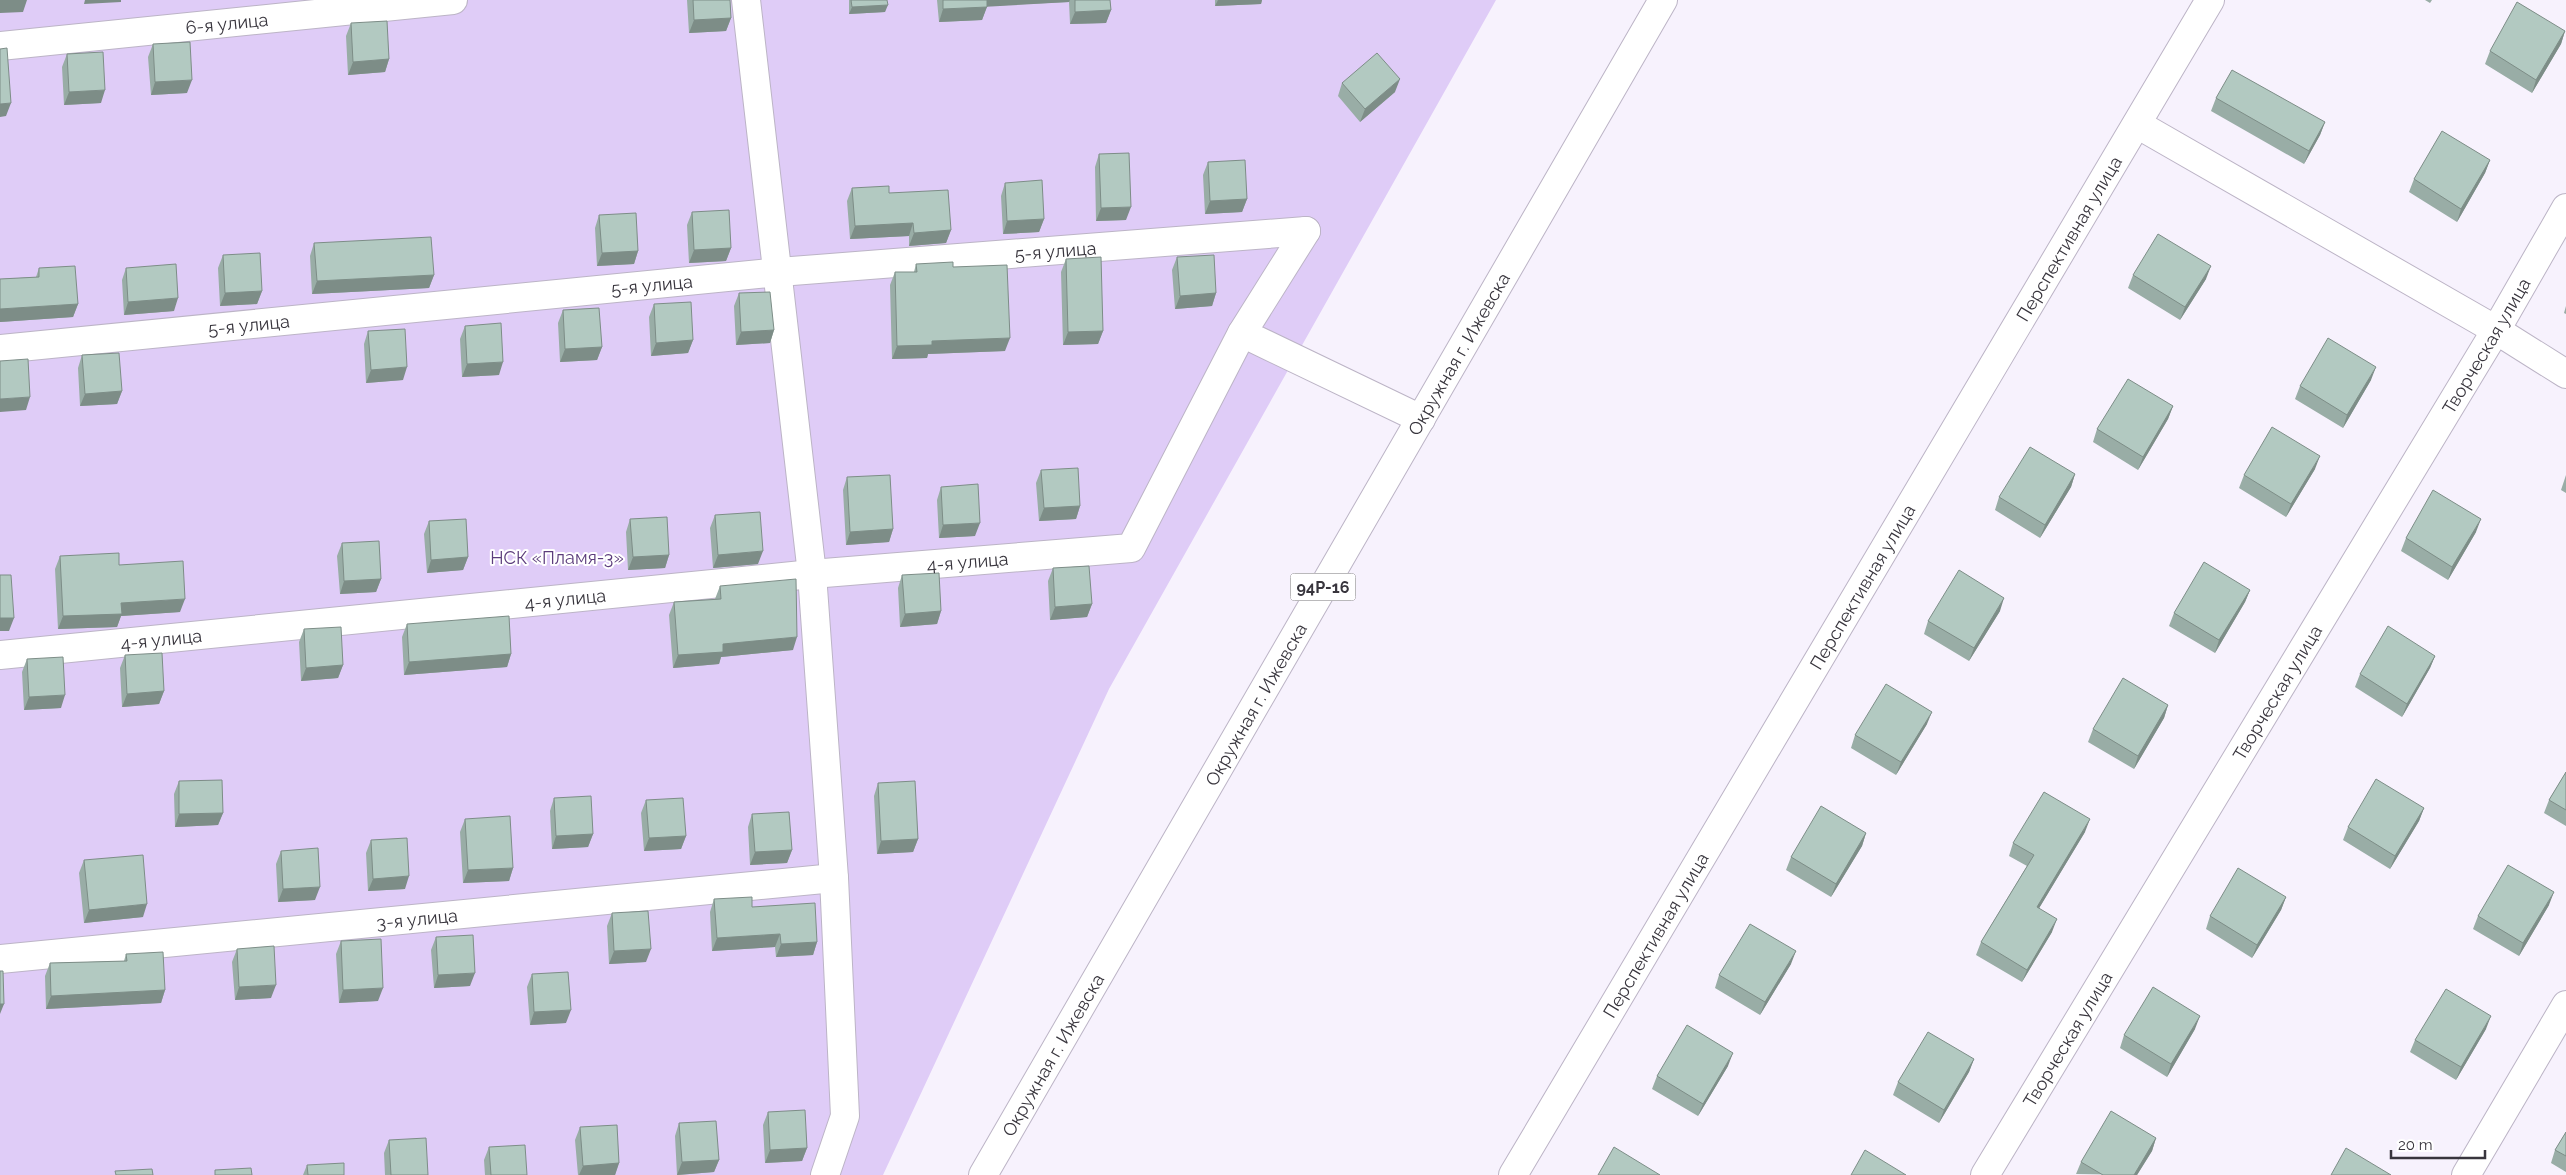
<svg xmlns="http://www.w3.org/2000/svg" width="2566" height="1175" font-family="Raleway,sans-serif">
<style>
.green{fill:#dfccf7}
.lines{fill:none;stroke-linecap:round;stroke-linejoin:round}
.street-casing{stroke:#bcb4c6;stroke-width:30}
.primary-casing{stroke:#bcb4c6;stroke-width:30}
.street{stroke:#fff;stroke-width:28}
.primary{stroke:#fff;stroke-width:28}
.wall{fill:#99ada6}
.shaded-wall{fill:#7d8d87}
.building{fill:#b2c9c1;stroke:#7d8d87}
.labels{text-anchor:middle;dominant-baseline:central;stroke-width:4;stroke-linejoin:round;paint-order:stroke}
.shield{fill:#fff;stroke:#747277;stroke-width:1}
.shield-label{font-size:16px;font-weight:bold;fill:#38353d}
.street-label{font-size:18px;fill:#38353d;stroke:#fff}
.park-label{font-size:18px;fill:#5c3d7c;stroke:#fff}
</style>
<rect width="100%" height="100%" fill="#f7f2fd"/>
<path class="green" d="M0 0H1496L1109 689 883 1175H0Z"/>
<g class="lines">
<defs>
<g id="street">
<path d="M746 0 812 574 834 878 845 1116 825 1175"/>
<path id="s1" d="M0 46 453 0"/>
<path d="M2137 124 2496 330 2566 374"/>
<path d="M1306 231 1242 333 1421 419"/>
<path id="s2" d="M0 349 779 272 1306 231"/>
<path id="s3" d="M0 655 812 574 1131 548 1242 333"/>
<path id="s4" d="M0 959 834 878"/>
<path id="s5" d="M1513 1175 2210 0"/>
<path id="s6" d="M1985 1175 2496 330 2566 208"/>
<path d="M2466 1175 2566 1005"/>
</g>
<g id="primary">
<path id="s7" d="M983 1175 1663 0"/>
</g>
</defs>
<use href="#street" class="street-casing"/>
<use href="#primary" class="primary-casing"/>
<use href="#street" class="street"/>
<use href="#primary" class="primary"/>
</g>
<path class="wall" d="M687 0H730L731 18 726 31 689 33Z
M849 0H887L885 12 849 14Z
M937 0H1110L1111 10 1106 23 1070 24 1069 2 987 6 982 20 939 22Z
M1215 0H1262L1261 4 1215 6Z
M2425 0H2432L2430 3Z
M351 23 389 59 385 72 348 75 346 36Z
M2565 31 2561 44 2532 93 2485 64 2490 51Z
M153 44 187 93 151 95 148 57Z
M67 54 101 103 64 105 62 67Z
M1342 83 1395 92 1360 122 1338 96Z
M2216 98 2325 122 2320 135 2304 164 2211 111Z
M1099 154 1126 220 1096 221 1095 167Z
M2490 160 2485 173 2457 222 2409 192 2414 179Z
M1208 162 1247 199 1242 212 1205 214 1203 175Z
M1005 183 1044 219 1039 232 1003 234 1001 196Z
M852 188 889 193 951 230 946 243 909 246V236L850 239 847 201Z
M692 212 731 248 726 261 689 263 687 225Z
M599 215 638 251 634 264 597 266 595 228Z
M314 243 434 275 429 288 312 294 310 256Z
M223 255 262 291 257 304 220 306 218 268Z
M1177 257 1216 293 1212 306 1175 309 1172 270Z
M1066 259 1103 331 1098 344 1063 345 1061 272Z
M916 264 953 267 1005 351 928 354 927 358 892 359 890 285 895 272H914Z
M39 268 78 304 73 317 0 322V279L36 277Z
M126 268 174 311 124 315 122 280Z
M2133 275 2206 279 2180 320 2128 288Z
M739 293 774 330 770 343 736 345 734 306Z
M654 304 693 340 688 353 651 356 649 317Z
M2566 306V314L2564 313Z
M563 310 602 347 597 360 560 362 558 323Z
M465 326 499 375 462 377 460 339Z
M368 331 403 380 366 383 364 344Z
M82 355 122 391 117 404 80 406 78 368Z
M2371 380 2343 428 2295 399 2300 386Z
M2173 406 2168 419 2138 470 2093 442 2097 429Z
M2315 469 2286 517 2239 488 2244 475Z
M1041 470 1080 506 1076 519 1039 521 1036 483Z
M2075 474 2071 487 2040 538 1995 510 1999 497Z
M2566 475V493L2561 490Z
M847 477 893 529 889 542 846 545 843 490Z
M941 487 975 536 939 538 937 500Z
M715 515 758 564 713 568 710 528Z
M630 519 669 555 665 568 628 570 626 532Z
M429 521 468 557 463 570 427 573 424 534Z
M2476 532 2448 580 2401 551 2406 538Z
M342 543 381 579 376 592 340 594 337 556Z
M60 556 119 565 180 612 121 616 117 627 58 629 55 569Z
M1053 568 1092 604 1087 617 1050 620 1048 581Z
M902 575 941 611 937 624 900 627 898 588Z
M720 586 793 650 721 657 719 664 673 668 669 615 674 602 715 599Z
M2250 590 2245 602 2215 653 2169 626 2174 613Z
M2000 611 1969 661 1924 634 1928 621Z
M407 624 511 654 507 667 404 675 402 637Z
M304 629 343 665 338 678 301 681 299 642Z
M125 655 164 691 159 704 122 707 120 668Z
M2435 656 2430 668 2402 717 2355 687 2360 674Z
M27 659 61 708 24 710 22 672Z
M2168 705 2164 718 2134 769 2088 742 2093 729Z
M1927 724 1896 775 1851 748 1855 735Z
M2566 772V826L2544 813 2549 800Z
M179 781 223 813 218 825 175 827 174 794Z
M878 783 918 839 913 852 877 854 874 796Z
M554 798 593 834 588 847 552 849 550 811Z
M646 800 686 836 681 849 644 851 641 813Z
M2424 808 2419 821 2390 869 2343 840 2348 827Z
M752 814 792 850 787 863 750 865 748 827Z
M465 819 513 868 509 881 463 883 460 832Z
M2085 832 2039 908 2052 932 2022 982 1976 955 1981 942 2027 866 2009 856 2013 843Z
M1866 833 1862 846 1831 897 1786 870 1791 857Z
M371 840 405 889 368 891 366 853Z
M281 851 315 900 278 902 276 864Z
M84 860 143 917 84 923 79 873Z
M2286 897 2281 910 2252 958 2206 929 2210 916Z
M714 899 752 907 817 942 813 955 776 957 775 947 712 951 710 912Z
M2549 905 2519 956 2473 929 2478 916Z
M612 913 646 962 609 964 607 926Z
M436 937 470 986 434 988 431 950Z
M341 941 378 1001 339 1003 336 954Z
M237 949 271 998 235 1000 232 962Z
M126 954 165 990 161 1003 46 1009 45 976 50 963 124 961Z
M1791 964 1760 1015 1715 988 1719 975Z
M532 974 566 1023 530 1025 527 987Z
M2195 1029 2167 1077 2120 1048 2124 1035Z
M2486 1029 2456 1080 2410 1052 2415 1040Z
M1974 1059 1969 1072 1939 1123 1893 1095 1898 1082Z
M1728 1066 1698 1116 1652 1089 1657 1076Z
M768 1112 807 1148 802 1161 765 1163 763 1125Z
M679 1123 719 1160 714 1172 677 1175 675 1136Z
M580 1127 619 1163 615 1175H578L575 1140Z
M2566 1132V1172L2551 1163 2555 1150Z
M2156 1138 2152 1151 2137 1175 2076 1174 2081 1162Z
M389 1140 428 1175H385L384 1153Z
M489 1147 527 1175H485L484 1160Z
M307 1165 344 1175H303Z"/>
<path class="shaded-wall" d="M0 0H27L23 12 0 13Z
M85 0H121V2L84 4Z
M984 0H1070L1069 2 982 7Z
M1218 0H1262L1261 4 1215 6Z
M888 5 885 12 849 14 852 7Z
M987 7 982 20 939 22 943 9Z
M1111 10 1106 23 1070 24 1075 12Z
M731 18 726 31 689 33 694 20Z
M2565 31 2561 44 2532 93 2536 80Z
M389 59 385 72 348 75 353 62Z
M1400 79 1395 92 1360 122 1365 109Z
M192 80 187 93 151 95 155 82Z
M105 90 101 103 64 105 69 92Z
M11 103 6 116 0 117V104Z
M2325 122 2320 135 2304 164 2309 151Z
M2490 160 2485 173 2457 222 2461 209Z
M1247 199 1242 212 1205 214 1210 201Z
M1131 207 1126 220 1096 221 1101 208Z
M1044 219 1039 232 1003 234 1007 221Z
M913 223 909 236 850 239 855 226Z
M951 230 946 243 909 246 914 233Z
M731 248 726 261 689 263 694 250Z
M638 251 634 264 597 266 602 253Z
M2211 266 2206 279 2180 320 2185 307Z
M434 275 429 288 312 294 317 281Z
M262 291 257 304 220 306 225 293Z
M1216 293 1212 306 1175 309 1180 296Z
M178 298 174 311 124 315 128 302Z
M78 304 73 317 0 322V309Z
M774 330 770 343 736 345 741 332Z
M1103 331 1098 344 1063 345 1068 332Z
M1010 338 1005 351 928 354 927 358 892 359 897 346 932 341Z
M693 340 688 353 651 356 656 343Z
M602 347 597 360 560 362 565 349Z
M503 362 499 375 462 377 467 364Z
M407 367 403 380 366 383 371 370Z
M2376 367 2371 380 2343 428 2347 415Z
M122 391 117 404 80 406 85 394Z
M30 397 26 410 0 412V399Z
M2173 406 2168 419 2138 470 2143 457Z
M2320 456 2315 469 2286 517 2291 504Z
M2075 474 2071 487 2040 538 2045 525Z
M1080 506 1076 519 1039 521 1044 508Z
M2481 519 2476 532 2448 580 2452 567Z
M980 523 975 536 939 538 943 525Z
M893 529 889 542 846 545 850 532Z
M763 551 758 564 713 568 718 555Z
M669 555 665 568 628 570 633 557Z
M468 557 463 570 427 573 431 560Z
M381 579 376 592 340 594 344 581Z
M2250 590 2245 602 2215 653 2219 640Z
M2004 598 2000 611 1969 661 1974 648Z
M185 599 180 612 121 616 117 627 58 629 63 616 121 603Z
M1092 604 1087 617 1050 620 1055 607Z
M941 611 937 624 900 627 905 614Z
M0 618H14L9 631H0Z
M797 637 793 650 721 657 719 664 673 668 678 655 723 644Z
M511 654 507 667 404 675 409 662Z
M2435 656 2430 668 2402 717 2407 704Z
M343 665 338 678 301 681 306 668Z
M164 691 159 704 122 707 127 694Z
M65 695 61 708 24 710 29 697Z
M2168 705 2164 718 2134 769 2138 756Z
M1932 712 1927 724 1896 775 1901 762Z
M2424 808 2419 821 2390 869 2395 856Z
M223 813 218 825 175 827 179 814Z
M2090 819 2085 832 2032 920 2037 907Z
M1866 833 1862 846 1831 897 1836 884Z
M593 834 588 847 552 849 556 836Z
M686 836 681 849 644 851 649 838Z
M918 839 913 852 877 854 881 841Z
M792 850 787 863 750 865 755 852Z
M513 868 509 881 463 883 468 870Z
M409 876 405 889 368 891 373 879Z
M320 887 315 900 278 902 283 889Z
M2554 892 2549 905 2519 956 2523 943Z
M2286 897 2281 910 2252 958 2257 945Z
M147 904 143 917 84 923 89 910Z
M2057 919 2052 932 2022 982 2027 970Z
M780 934 775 947 712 951 717 938Z
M817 942 813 955 776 957 781 944Z
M651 949 646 962 609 964 614 951Z
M1796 951 1791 964 1760 1015 1765 1002Z
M475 973 470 986 434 988 438 975Z
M276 985 271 998 235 1000 239 987Z
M383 988 378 1001 339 1003 343 990Z
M165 990 161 1003 46 1009 51 996Z
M0 1004H4L0 1014Z
M571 1010 566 1023 530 1025 534 1012Z
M2200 1016 2195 1029 2167 1077 2171 1064Z
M2491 1016 2486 1029 2456 1080 2461 1067Z
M1733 1053 1728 1066 1698 1116 1703 1104Z
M1974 1059 1969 1072 1939 1123 1944 1110Z
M2156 1138 2152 1151 2137 1175H2134Z
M807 1148 802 1161 765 1163 770 1150Z
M719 1160 714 1172 677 1175 682 1162Z
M619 1163 615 1175H579L583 1166Z"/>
<path class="building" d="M693 0H730L731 18 694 20Z
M851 0H887L888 5 852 7Z
M943 0H987V7L943 9Z
M1075 0H1110L1111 10 1075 12Z
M2517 2 2565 31 2536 80 2490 51Z
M387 21 389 59 353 62 351 23Z
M190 42 192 80 155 82 153 44Z
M7 48 11 103 0 104V49Z
M103 52 105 90 69 92 67 54Z
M1377 53 1400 79 1365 109 1342 83Z
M2232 70 2325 122 2309 151 2216 98Z
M2442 131 2490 160 2461 209 2414 179Z
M1129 153 1131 207 1101 208 1099 154Z
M1245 160 1247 199 1210 201 1208 162Z
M1042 180 1044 219 1007 221 1005 183Z
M889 186V193L948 190 951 230 914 233 913 223 855 226 852 188Z
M729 210 731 248 694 250 692 212Z
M636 213 638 251 602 253 599 215Z
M2158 234 2211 266 2185 307 2133 275Z
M431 237 434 275 317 281 314 243Z
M260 253 262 291 225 293 223 255Z
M1214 255 1216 293 1180 296 1177 257Z
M1101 257 1103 331 1068 332 1066 259Z
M953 262V267L1007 265 1010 338 932 341V345L897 346 895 272H917L916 264Z
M176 264 178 298 128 302 126 268Z
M75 266 78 304 0 309V279L39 277V268Z
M770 292 774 330 741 332 739 293Z
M691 302 693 340 656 343 654 304Z
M599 308 602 347 565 349 563 310Z
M501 323 503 362 467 364 465 326Z
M405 329 407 367 371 370 368 331Z
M2328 338 2376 367 2347 415 2300 386Z
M119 353 122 391 85 394 82 355Z
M28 359 30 397 0 399V361Z
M2128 379 2173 406 2143 457 2097 429Z
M2272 427 2320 456 2291 504 2244 475Z
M2030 447 2075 474 2045 525 1999 497Z
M1078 468 1080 506 1044 508 1041 470Z
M890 475 893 529 850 532 847 477Z
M978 484 980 523 943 525 941 487Z
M2433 490 2481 519 2452 567 2406 538Z
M760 512 763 551 718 555 715 515Z
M667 517 669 555 633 557 630 519Z
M466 519 468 557 431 560 429 521Z
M379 541 381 579 344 581 342 543Z
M119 553V565L183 561 185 599 121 603 122 614 63 616 60 556Z
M2204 562 2250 590 2219 640 2174 613Z
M1089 566 1092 604 1055 607 1053 568Z
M1959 570 2004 598 1974 648 1928 621Z
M939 573 941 611 905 614 902 575Z
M0 575H11L14 618H0Z
M796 579 797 637 723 644V652L678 655 674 602 721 599 720 586Z
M509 616 511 654 409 662 407 624Z
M2388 626 2435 656 2407 704 2360 674Z
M341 627 343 665 306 668 304 629Z
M162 653 164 691 127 694 125 655Z
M63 657 65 695 29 697 27 659Z
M2123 678 2168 705 2138 756 2093 729Z
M1886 684 1932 712 1901 762 1855 735Z
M2566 772V810L2549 800Z
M2376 779 2424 808 2395 856 2348 827Z
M222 780 223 813 179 814V781Z
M915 781 918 839 881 841 878 783Z
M2044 792 2090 819 2037 907 2057 919 2027 970 1981 942 2034 855 2013 843Z
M591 796 593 834 556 836 554 798Z
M683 798 686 836 649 838 646 800Z
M1821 806 1866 833 1836 884 1791 857Z
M789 812 792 850 755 852 752 814Z
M510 816 513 868 468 870 465 819Z
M407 838 409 876 373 879 371 840Z
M318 848 320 887 283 889 281 851Z
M143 855 147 904 89 910 84 860Z
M2508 865 2554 892 2523 943 2478 916Z
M2238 868 2286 897 2257 945 2210 916Z
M752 897V907L815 903 817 942 781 944 780 934 717 938 714 899Z
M648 911 651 949 614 951 612 913Z
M1750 924 1796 951 1765 1002 1719 975Z
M473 935 475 973 438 975 436 937Z
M381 939 383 988 343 990 341 941Z
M274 946 276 985 239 987 237 949Z
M163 952 165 990 51 996 50 963 127 961 126 954Z
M0 971H3L4 1004H0Z
M568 972 571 1010 534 1012 532 974Z
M2153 987 2200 1016 2171 1064 2124 1035Z
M2446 989 2491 1016 2461 1067 2415 1040Z
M1687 1025 1733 1053 1703 1104 1657 1076Z
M1928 1032 1974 1059 1944 1110 1898 1082Z
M805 1110 807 1148 770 1150 768 1112Z
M2111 1111 2156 1138 2134 1175H2103L2081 1162Z
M716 1121 719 1160 682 1162 679 1123Z
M617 1125 619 1163 583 1166 580 1127Z
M2566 1132V1156L2555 1150Z
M426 1138 428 1175H391L389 1140Z
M525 1145 527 1175H491L489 1147Z
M1614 1147 1660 1175H1598Z
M2346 1148 2391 1175H2331Z
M1865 1150 1906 1175H1851Z
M344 1163V1175H308L307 1165Z
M251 1168 252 1175H215V1170Z
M152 1169 153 1175H116L115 1171Z"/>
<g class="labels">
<rect class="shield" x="1290.5" y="573.5" width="65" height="27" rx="4"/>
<g class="shield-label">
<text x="1323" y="587">94Р-16</text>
</g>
<g class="street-label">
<text stroke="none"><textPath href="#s1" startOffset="228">6-я улица</textPath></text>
<text stroke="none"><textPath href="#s5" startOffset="1089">Перспективная улица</textPath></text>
<text stroke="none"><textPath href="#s2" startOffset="1060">5-я улица</textPath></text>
<text stroke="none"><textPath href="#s2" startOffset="655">5-я улица</textPath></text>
<text stroke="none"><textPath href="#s2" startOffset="250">5-я улица</textPath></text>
<text stroke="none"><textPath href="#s6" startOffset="969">Творческая улица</textPath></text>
<text stroke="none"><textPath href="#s7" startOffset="949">Окружная г. Ижевска</textPath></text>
<text stroke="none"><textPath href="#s3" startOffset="972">4-я улица</textPath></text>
<text stroke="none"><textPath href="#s5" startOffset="684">Перспективная улица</textPath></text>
<text stroke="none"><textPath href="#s3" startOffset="568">4-я улица</textPath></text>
<text stroke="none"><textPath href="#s3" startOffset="162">4-я улица</textPath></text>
<text stroke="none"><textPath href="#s6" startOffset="564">Творческая улица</textPath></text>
<text stroke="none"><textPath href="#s7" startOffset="544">Окружная г. Ижевска</textPath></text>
<text stroke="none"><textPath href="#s4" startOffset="419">3-я улица</textPath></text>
<text stroke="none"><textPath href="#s5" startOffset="279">Перспективная улица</textPath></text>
<text stroke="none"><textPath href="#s6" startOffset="159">Творческая улица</textPath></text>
<text stroke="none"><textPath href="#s7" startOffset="139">Окружная г. Ижевска</textPath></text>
</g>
<g class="park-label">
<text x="557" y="557">НСК «Пламя-3»</text>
</g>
</g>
<path d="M2391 1150v8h94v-8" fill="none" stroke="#38353d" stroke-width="2.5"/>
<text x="2398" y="1150" font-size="15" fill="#38353d" stroke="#ffffff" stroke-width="4" paint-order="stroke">20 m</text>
</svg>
